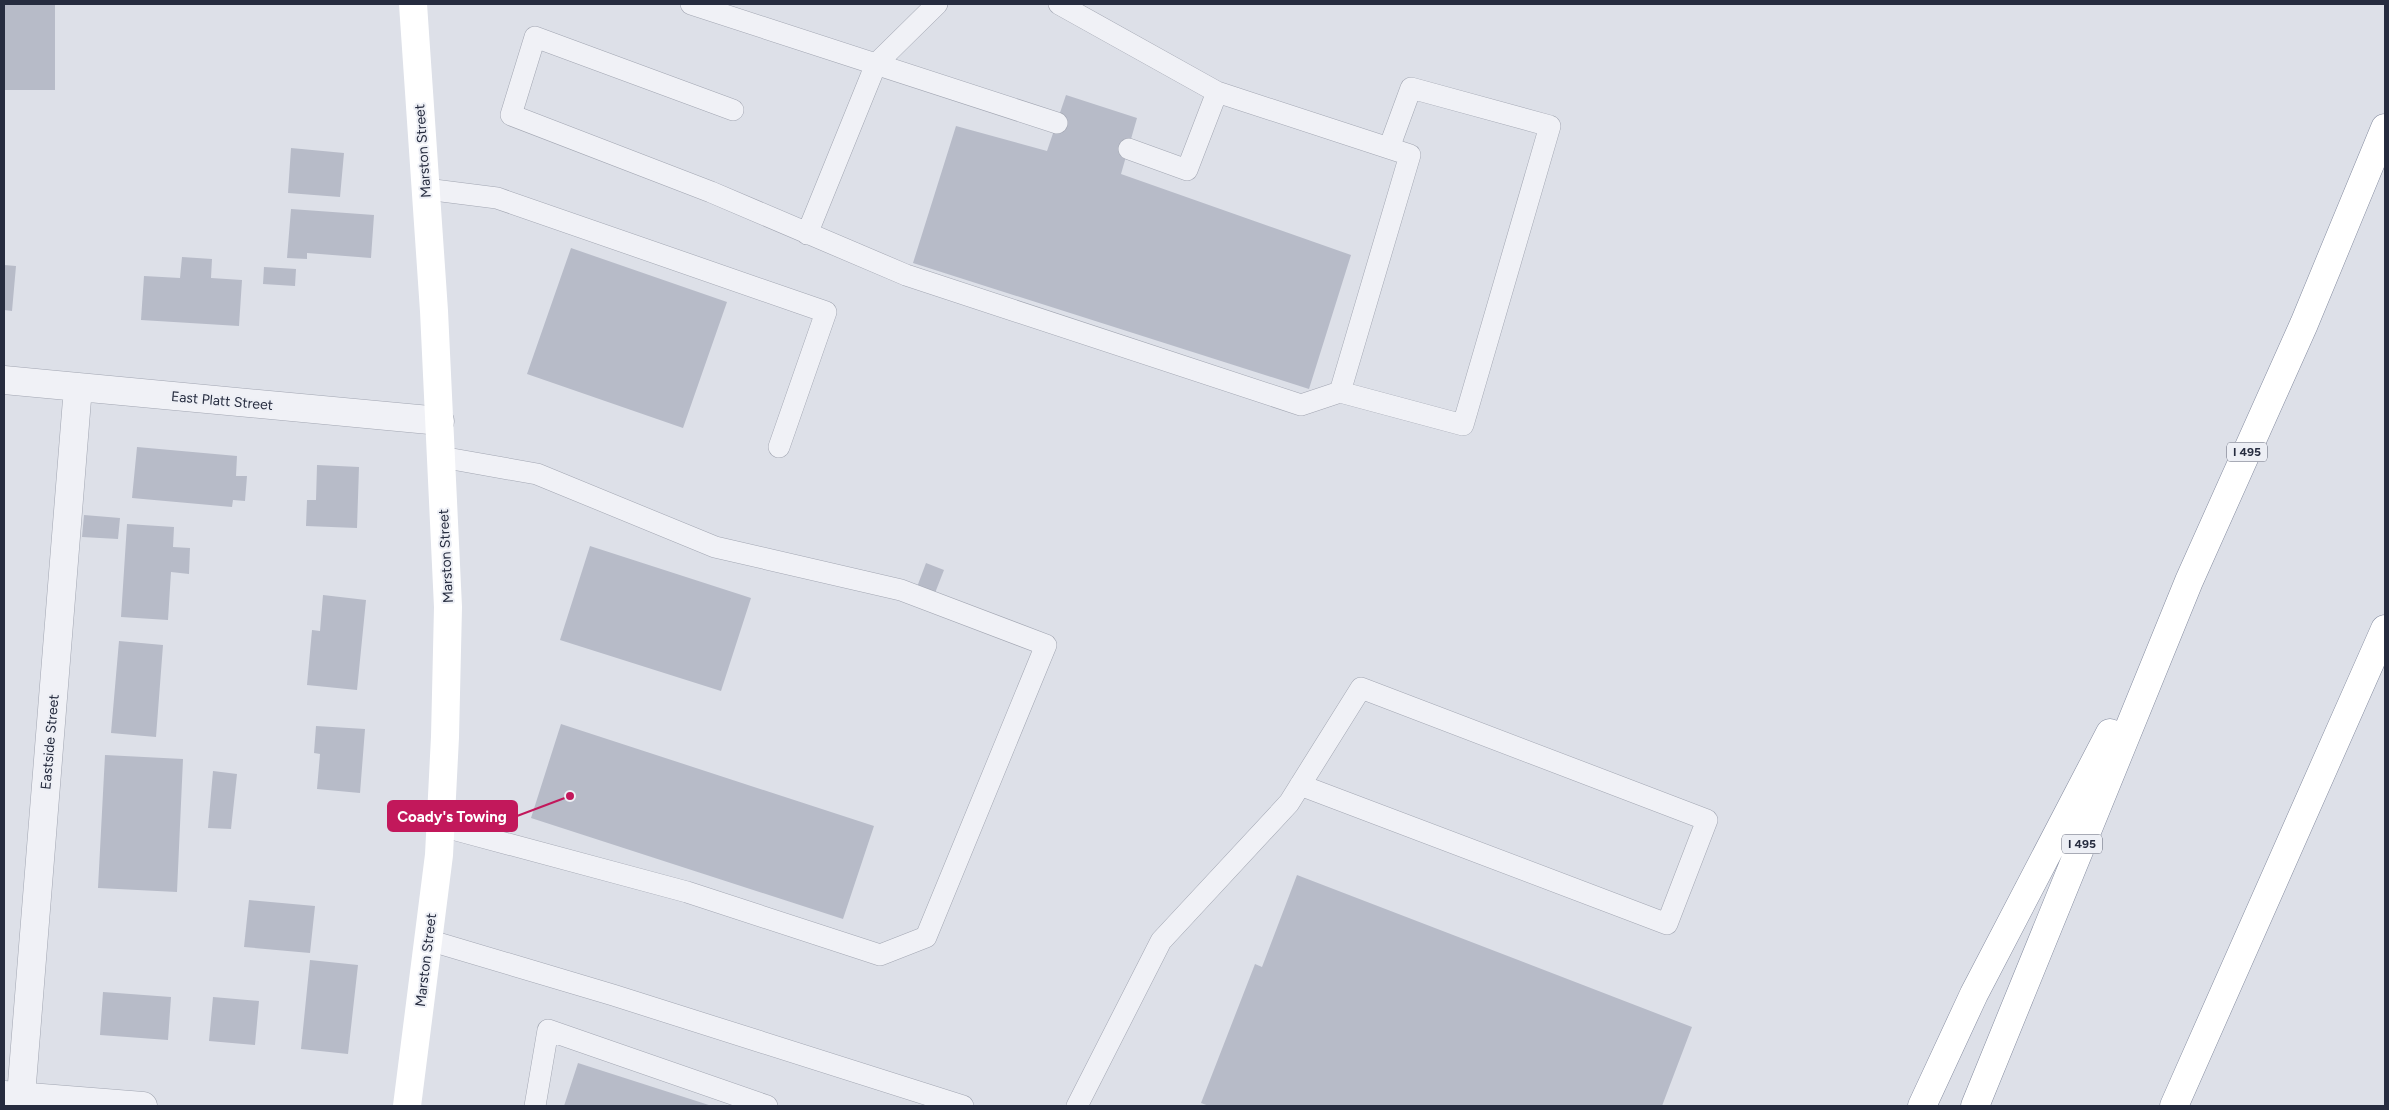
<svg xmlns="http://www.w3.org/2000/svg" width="2389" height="1110" font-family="Figtree,sans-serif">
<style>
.building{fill:#b7bbc8}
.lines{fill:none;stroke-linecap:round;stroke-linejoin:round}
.service-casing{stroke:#a2a6b2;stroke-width:22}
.minor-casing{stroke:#a2a6b2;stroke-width:29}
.motorway-casing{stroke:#848b9f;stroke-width:29}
.service{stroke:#f0f1f6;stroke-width:21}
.minor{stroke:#f0f1f6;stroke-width:28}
.secondary{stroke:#fff;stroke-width:28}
.motorway{stroke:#fff;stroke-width:28}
.labels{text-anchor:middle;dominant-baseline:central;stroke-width:4;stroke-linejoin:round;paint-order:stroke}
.shield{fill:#edeff5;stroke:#626676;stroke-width:1}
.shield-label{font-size:12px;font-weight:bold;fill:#262c3f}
.street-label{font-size:14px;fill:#262c3f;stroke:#edeff5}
.leader{fill:none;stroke:#c2185b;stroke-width:2}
.callout-dot{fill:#c2185b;stroke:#edeff5;stroke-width:2}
.callout{fill:#c2185b;stroke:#c2185b;stroke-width:2}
.callout-label{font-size:15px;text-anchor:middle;font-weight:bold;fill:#fff}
</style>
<rect width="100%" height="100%" fill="#dde0e8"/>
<path class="building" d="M4 4H55V90H4Z
M1066 95 1137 118 1121 174 1351 255 1309 389 913 263 956 126 1047 151Z
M291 148 344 153 340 197 288 193Z
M291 209 374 215 371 258 307 253V259L287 258Z
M571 248 727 302 683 428 527 374Z
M182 257 212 259 211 278 242 280 239 326 141 320 144 276 180 278Z
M4 265 16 266 12 311 4 310Z
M264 267 296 269 295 286 263 284Z
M137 447 237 456 236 476H247L245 501 233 500 232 507 132 498Z
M317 465 359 467 357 528 306 526 307 500H316Z
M84 515 120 518 118 539 82 537Z
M127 524 174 527 173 547 190 548 189 574 171 572 168 620 121 617Z
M590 546 751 598 721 691 560 640Z
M926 563 944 570 935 593 917 587Z
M323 595 366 600 357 690 307 685 312 630 320 631Z
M119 641 163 645 156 737 111 733Z
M561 724 874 826 843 919 531 818Z
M316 726 365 729 360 793 317 789 320 754 314 753Z
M105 755 183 759 177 892 98 888Z
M213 771 237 774 231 829 208 828Z
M1297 875 1692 1027 1662 1106H1209L1201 1103 1255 964 1262 967Z
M249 900 315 906 310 953 244 947Z
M310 960 358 965 348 1054 301 1049Z
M103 992 171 997 168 1040 100 1035Z
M213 997 259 1001 255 1045 209 1041Z
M578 1063 712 1106H564Z"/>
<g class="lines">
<defs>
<path id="service" d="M691 4 1057 123
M733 110 535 37 511 115 711 192 906 275 1301 405 1340 392 1410 155 1217 92 1059 4
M1129 149 1187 170 1217 92
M426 189 497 198 826 312 779 447
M807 234 876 64 937 4
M1340 392 1463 425 1550 126 1411 88 1389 148
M441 826 687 892 880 955 926 937 1046 645 901 590 715 547 537 474 441 457
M428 940 613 995 963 1106
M535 1106 548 1030 767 1106
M1077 1106 1161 941 1289 803 1361 688 1707 820 1667 924 1300 785"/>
<path id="minor" d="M4 380 440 421
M4 1095 143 1106
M21 1096 78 387"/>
<path id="motorway" d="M1922 1106 1974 994 2110 733
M1975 1106 2189 581 2304 324 2385 128
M2174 1106 2385 629"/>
</defs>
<use href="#service" class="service-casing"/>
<use href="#minor" class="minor-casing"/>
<use href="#motorway" class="motorway-casing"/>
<use href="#service" class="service"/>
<use href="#minor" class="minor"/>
<path class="secondary" d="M407 1106 439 855 445 737 448 607 434 311 413 4"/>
<use href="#motorway" class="motorway"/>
</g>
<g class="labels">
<g class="shield">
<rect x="2227" y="442.5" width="40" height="19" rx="4"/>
<rect x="2062" y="834.5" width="40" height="19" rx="4"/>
</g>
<g class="shield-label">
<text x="2247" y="452">I 495</text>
<text x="2082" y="844">I 495</text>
</g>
<g class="street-label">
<text transform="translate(423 151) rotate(-94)">Marston Street</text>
<text transform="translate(222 401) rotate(5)">East Platt Street</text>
<text transform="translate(446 556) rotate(-93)">Marston Street</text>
<text transform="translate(50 742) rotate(-85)">Eastside Street</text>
<text transform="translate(426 960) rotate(-83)">Marston Street</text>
</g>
</g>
<path class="leader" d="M570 796L517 816"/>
<circle class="callout-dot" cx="570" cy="796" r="5"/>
<rect class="callout" x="388" y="801" width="129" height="30" rx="5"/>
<g class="callout-label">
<text x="452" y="822">Coady's Towing</text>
</g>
<rect width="2389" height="1110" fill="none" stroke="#262c3f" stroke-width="10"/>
</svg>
